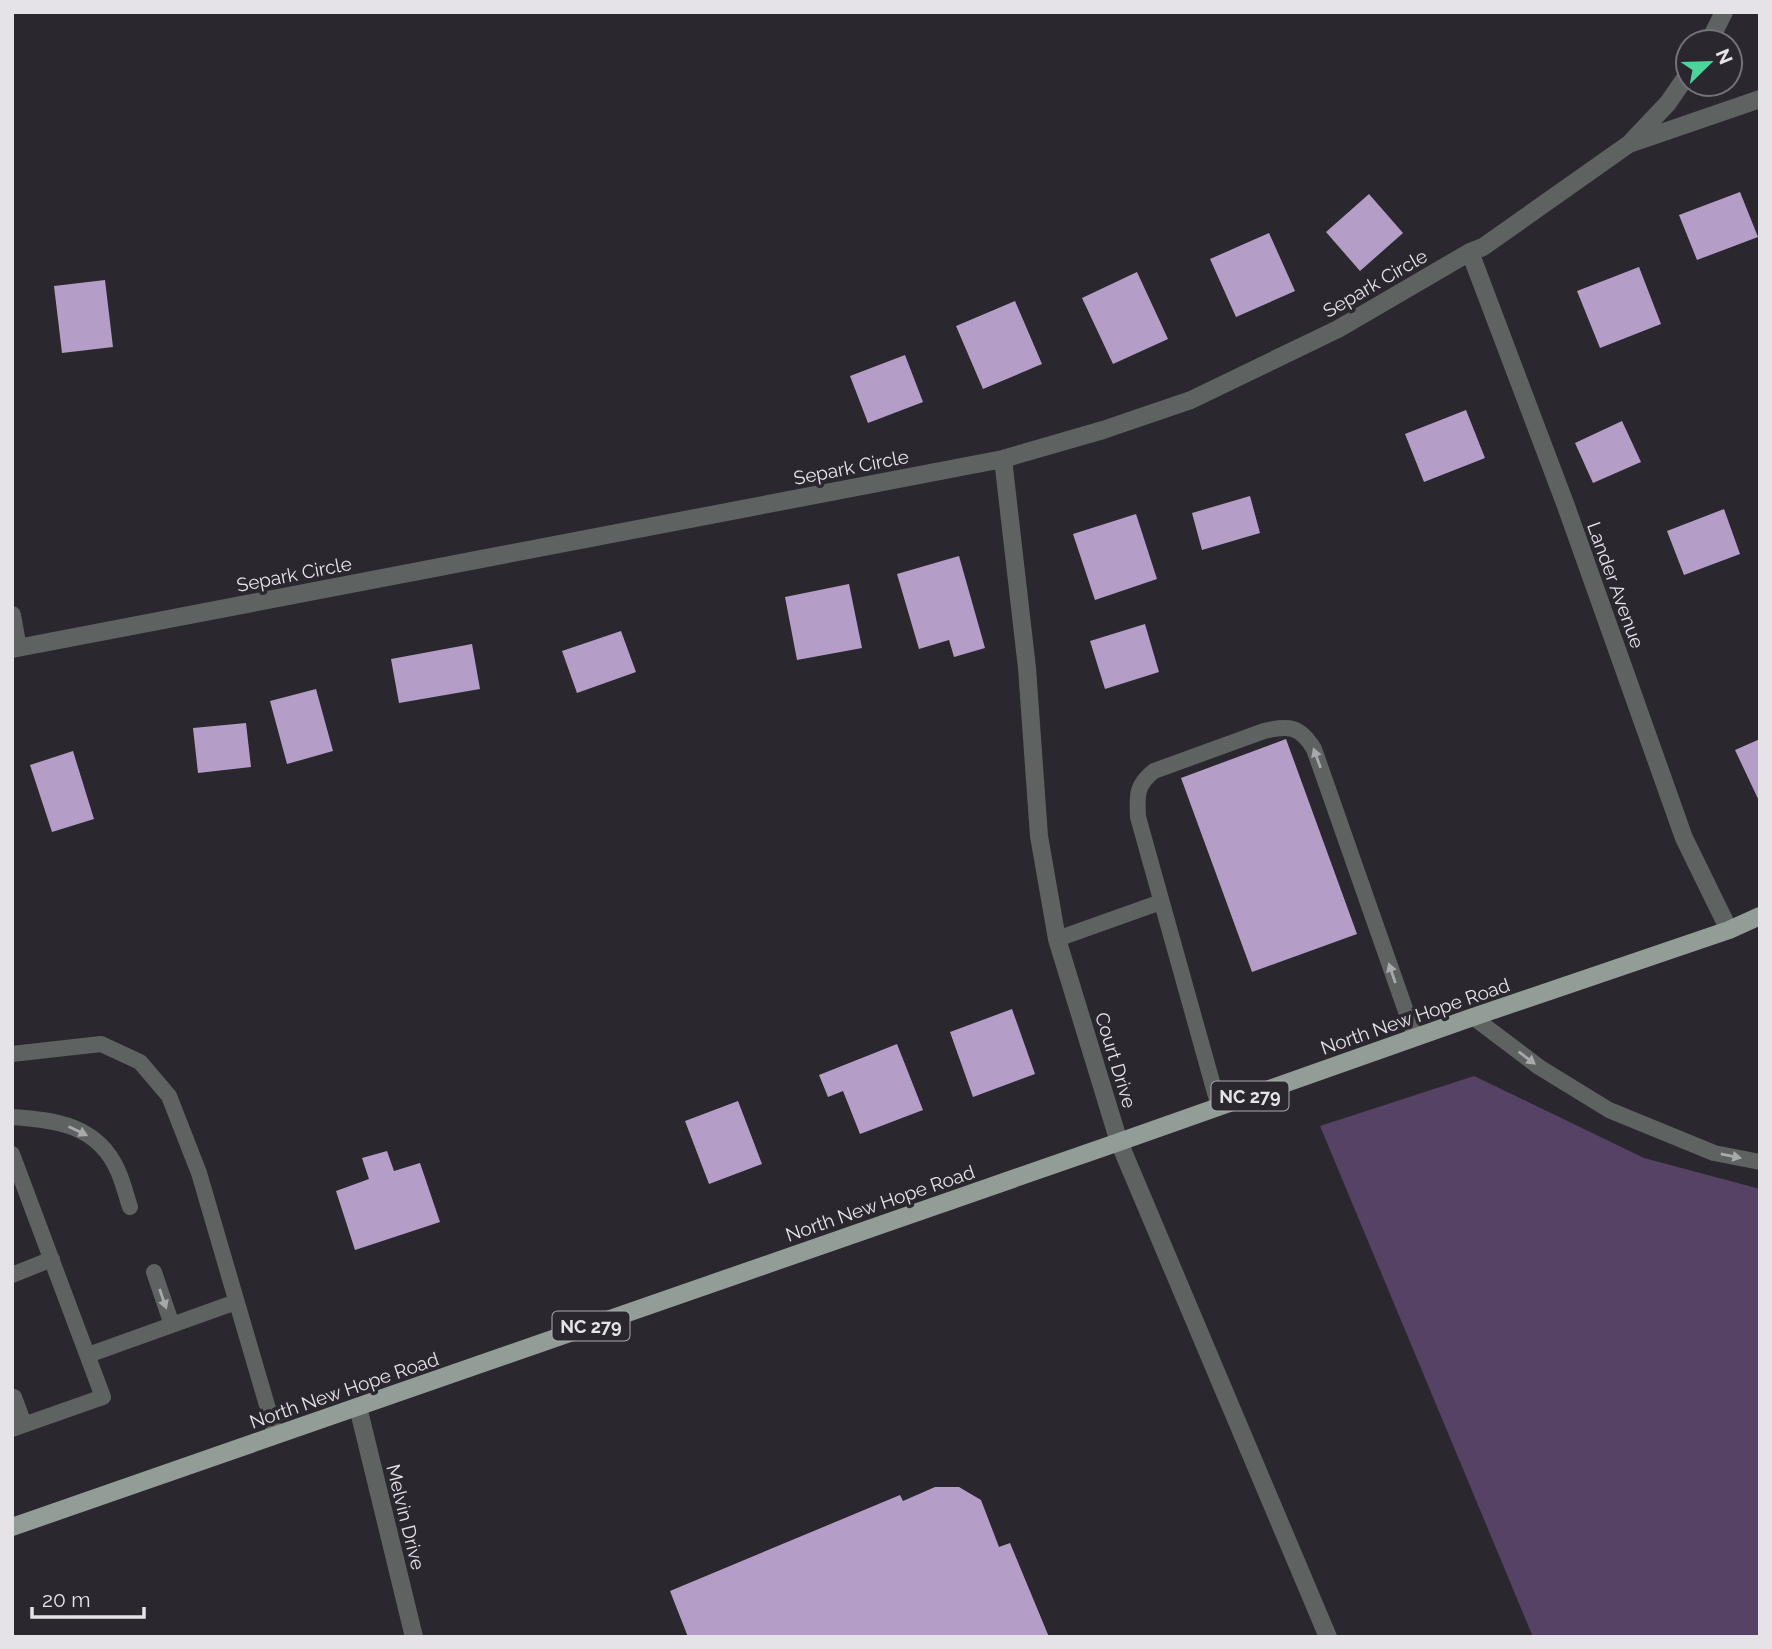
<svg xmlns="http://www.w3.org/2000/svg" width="1772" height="1649" font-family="Raleway,sans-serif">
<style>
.green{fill:#554265}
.building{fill:#b49ec8}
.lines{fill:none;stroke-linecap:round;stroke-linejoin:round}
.service{stroke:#5e6361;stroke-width:16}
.minor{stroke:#5e6361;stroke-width:18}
.tertiary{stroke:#5e6361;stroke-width:18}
.primary{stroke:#939d98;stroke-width:18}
.oneway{fill:#a8a9ab}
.labels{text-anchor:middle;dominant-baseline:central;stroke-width:7;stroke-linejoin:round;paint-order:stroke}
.shield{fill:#2b272f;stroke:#adaab0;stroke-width:2}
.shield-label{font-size:18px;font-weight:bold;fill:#e5e2e8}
.street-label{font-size:19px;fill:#e5e2e8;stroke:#2b272f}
</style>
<rect width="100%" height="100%" fill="#2b272f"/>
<path class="green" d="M1474 1076 1644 1158 1760 1189V1637H1533L1320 1126Z"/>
<path class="building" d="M1740 192 1758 237 1697 260 1679 215Z
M1369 194 1403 233 1360 271 1326 232Z
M1269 233 1295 291 1236 317 1210 259Z
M1639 267 1661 324 1600 348 1577 291Z
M1137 272 1168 339 1113 364 1082 298Z
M105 280 113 347 62 353 54 286Z
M1015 301 1042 364 983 389 956 326Z
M905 355 923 402 868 423 850 376Z
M1466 410 1485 458 1424 482 1405 434Z
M1622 421 1641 462 1593 483 1575 443Z
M1250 496 1260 533 1202 550 1192 513Z
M1724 509 1740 554 1684 575 1667 531Z
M1136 514 1157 579 1095 600 1073 534Z
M959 556 985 648 954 657 949 640 919 649 897 574Z
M849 584 862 648 797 660 785 597Z
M1145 624 1159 672 1105 689 1090 641Z
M621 631 636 672 577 693 562 651Z
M472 644 480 689 399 703 391 659Z
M316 689 333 751 287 764 270 701Z
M246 723 251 767 198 773 193 728Z
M1286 739 1357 934 1252 972 1181 778Z
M1760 739V803L1735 750Z
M73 751 94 819 52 832 30 765Z
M1012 1009 1035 1074 973 1097 950 1032Z
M897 1044 923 1110 860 1134 843 1091 828 1097 819 1075Z
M738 1101 762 1164 709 1184 685 1121Z
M387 1151 394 1171 420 1163 440 1222 355 1250 336 1191 369 1179 362 1158Z
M935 1487H959L981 1500 999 1547 1010 1543 1049 1637H688L670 1591 900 1495 903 1501Z"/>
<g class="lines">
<path class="service" d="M1057 939 1161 902
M1473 1017 1539 1067 1609 1110 1714 1153 1760 1162
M12 1054 101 1044 140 1062 169 1096 199 1173 276 1436
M1219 1107 1138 817C1137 795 1136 785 1154 771L1264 731C1289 725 1300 726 1314 749L1415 1037
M12 1117C56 1120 98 1125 118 1171 123 1182 126 1195 130 1207
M12 1154 103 1397 12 1429
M154 1272 172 1325
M12 1275 52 1259
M88 1355 236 1302
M14 1397 24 1424"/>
<path class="minor" d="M1709 42 1724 12
M1632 141 1668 103 1688 74
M1470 252 1566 506 1684 838 1729 930
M1003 459 1027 668 1039 836 1057 939 1119 1142
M12 615 18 648
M12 649 1003 459 1103 430 1191 400 1338 329 1470 252 1483 247 1629 144 1760 99
M358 1407 414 1637"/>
<path class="tertiary" d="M1119 1142 1328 1637"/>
<path class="primary" d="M12 1527 1119 1142 1473 1017 1729 930 1760 916"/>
</g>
<defs><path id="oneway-solid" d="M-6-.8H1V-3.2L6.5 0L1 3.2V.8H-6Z" transform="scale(1.75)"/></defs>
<g class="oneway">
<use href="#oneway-solid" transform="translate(1317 758) rotate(-110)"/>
<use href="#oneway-solid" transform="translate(1392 973) rotate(-109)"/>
<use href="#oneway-solid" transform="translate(1527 1058) rotate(37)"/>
<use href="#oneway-solid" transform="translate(78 1131) rotate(26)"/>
<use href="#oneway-solid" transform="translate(1731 1156) rotate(12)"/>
<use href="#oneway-solid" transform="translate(163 1299) rotate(71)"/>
</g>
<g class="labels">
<g class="shield">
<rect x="1211.5" y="1081.5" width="77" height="29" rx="5"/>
<rect x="552.5" y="1311.5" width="77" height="29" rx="5"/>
</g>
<g class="shield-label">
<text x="1250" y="1096">NC 279</text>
<text x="591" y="1326">NC 279</text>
</g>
<g class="street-label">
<text transform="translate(1375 283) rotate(-30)">Separk Circle</text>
<text transform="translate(851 467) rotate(-11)">Separk Circle</text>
<text transform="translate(294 574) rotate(-11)">Separk Circle</text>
<text transform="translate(1616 585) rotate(70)">Lander Avenue</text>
<text transform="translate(1415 1016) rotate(-19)">North New Hope Road</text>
<text transform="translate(1116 1060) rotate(73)">Court Drive</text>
<text transform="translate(880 1203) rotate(-19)">North New Hope Road</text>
<text transform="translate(344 1390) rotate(-19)">North New Hope Road</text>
<text transform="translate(406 1517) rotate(76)">Melvin Drive</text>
</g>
</g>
<rect width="1772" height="1649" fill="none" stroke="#e5e2e8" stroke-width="28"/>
<g transform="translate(1709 63) rotate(67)"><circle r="33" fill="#2b272f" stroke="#757279" stroke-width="2"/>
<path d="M0-5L12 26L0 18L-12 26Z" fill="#4cd49b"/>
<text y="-10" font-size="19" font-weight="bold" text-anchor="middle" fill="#e5e2e8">N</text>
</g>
<path d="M32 1607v10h112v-10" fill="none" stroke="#e5e2e8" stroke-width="3.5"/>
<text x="42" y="1607" font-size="21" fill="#e5e2e8" stroke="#2b272f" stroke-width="5" paint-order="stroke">20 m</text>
</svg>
